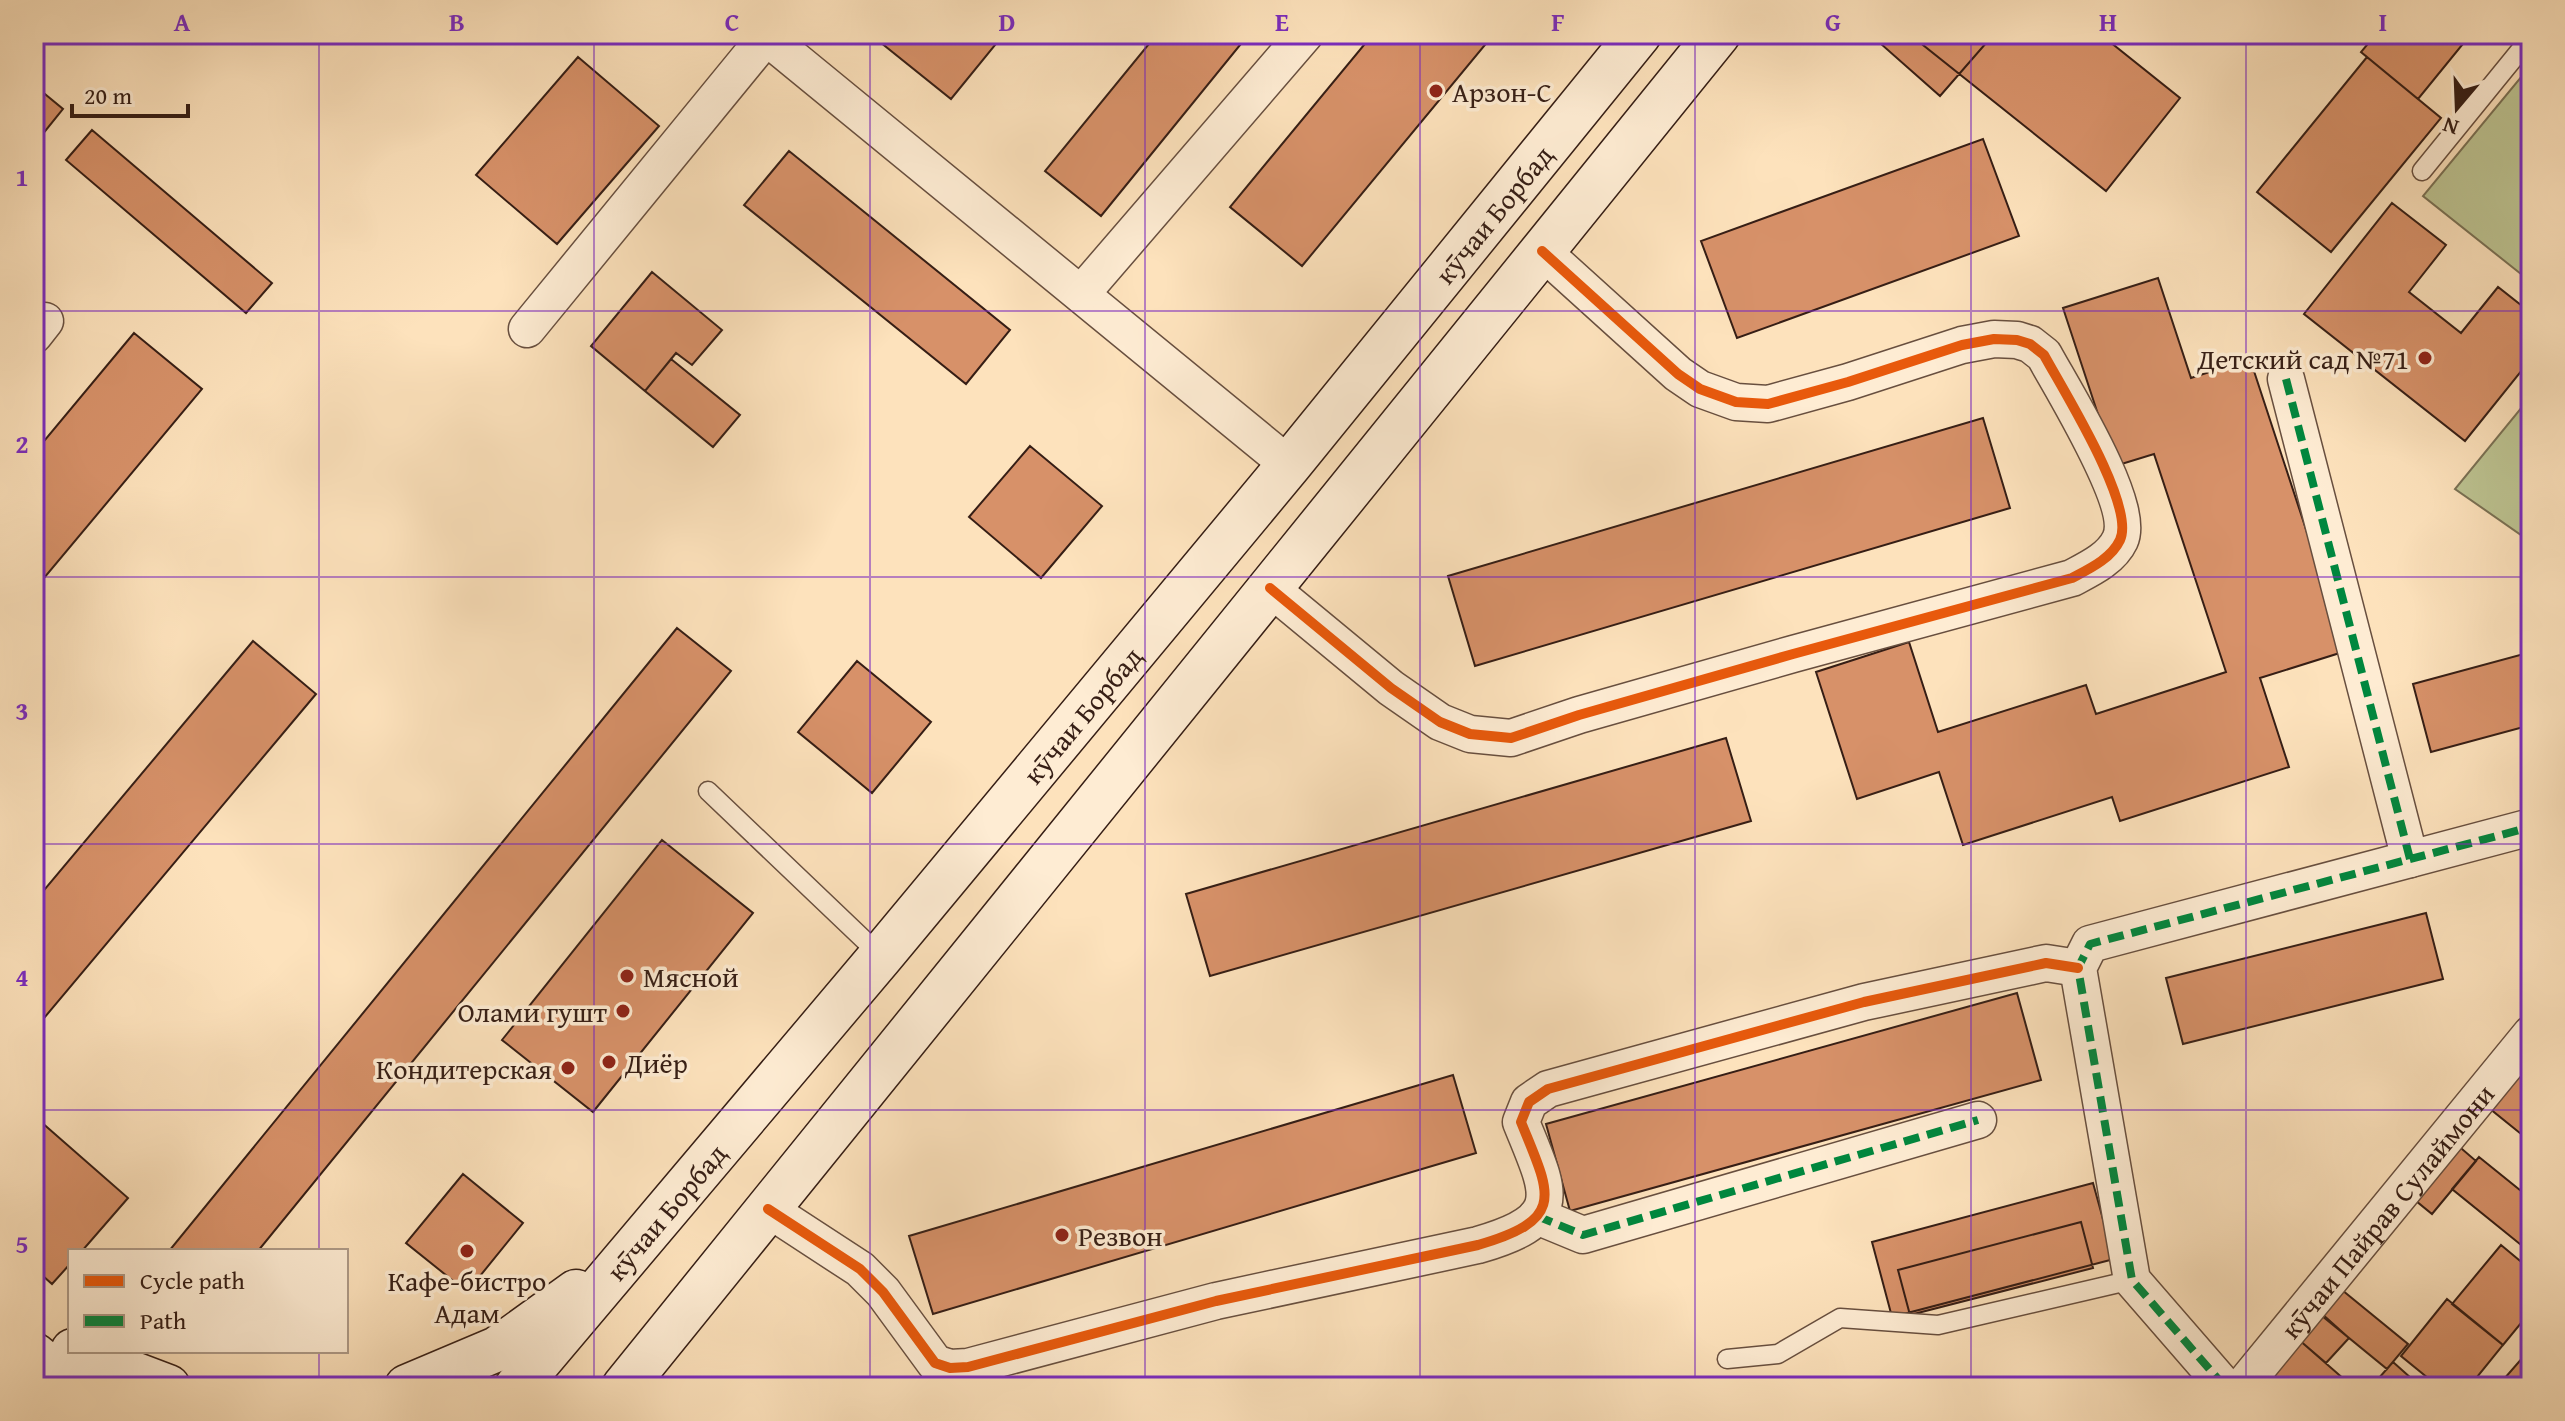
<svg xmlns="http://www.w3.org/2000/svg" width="2565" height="1421" font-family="'Gentium Book Plus',serif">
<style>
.green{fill:#bdc492;stroke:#7a7154;stroke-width:2}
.building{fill:#d79169;stroke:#361e15;stroke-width:2}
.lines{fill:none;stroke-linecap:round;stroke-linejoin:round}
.service-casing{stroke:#684f3f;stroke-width:21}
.minor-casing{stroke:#684f3f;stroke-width:39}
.secondary-casing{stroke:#361e15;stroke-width:47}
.service{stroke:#feecd3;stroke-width:18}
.minor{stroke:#feecd3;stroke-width:36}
.secondary{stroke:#feecd3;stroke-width:44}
.quiet{stroke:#00873e;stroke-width:8;stroke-dasharray:16 8;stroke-linecap:butt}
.cycleway-casing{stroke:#feecd3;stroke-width:15}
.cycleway{stroke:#e8590c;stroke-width:10}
.grid{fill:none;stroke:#7b2cbf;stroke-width:2;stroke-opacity:0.55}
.poi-dot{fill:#8f2418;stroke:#feecd3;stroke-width:3}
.labels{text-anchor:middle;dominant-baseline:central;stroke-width:7;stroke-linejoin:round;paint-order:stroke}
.poi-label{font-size:28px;fill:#361e15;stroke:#feecd3;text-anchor:start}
.street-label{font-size:28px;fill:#361e15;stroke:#feecd3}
.neatline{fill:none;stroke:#7b2cbf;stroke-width:3}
.grid-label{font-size:26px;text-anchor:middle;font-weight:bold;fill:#7b2cbf}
</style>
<rect width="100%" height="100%" fill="#fde2bc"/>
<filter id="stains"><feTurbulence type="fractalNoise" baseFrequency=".0025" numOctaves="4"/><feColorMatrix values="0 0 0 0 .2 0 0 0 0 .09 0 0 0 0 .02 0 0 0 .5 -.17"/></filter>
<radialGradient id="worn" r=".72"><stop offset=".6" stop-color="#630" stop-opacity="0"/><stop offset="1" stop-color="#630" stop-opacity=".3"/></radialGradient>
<path class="green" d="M2531 65V282L2423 196Z
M2531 396V542L2455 489Z"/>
<path class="building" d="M870 34H994L1000 39 951 99Z
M1157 34H1249L1101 216 1045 171Z
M1373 34H1494L1302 266 1230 207Z
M1889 34H1994L1940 96 1881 44Z
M1931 34H2100L2180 98 2106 191 1923 45Z
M2376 34H2471L2418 99 2361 52Z
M578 57 659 126 557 244 476 175Z
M2367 57 2441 118 2331 252 2257 192Z
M34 85 63 109 38 140 34 136Z
M92 130 272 283 246 313 66 160Z
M1983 139 2019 236 1737 338 1701 241Z
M789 151 1010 330 966 384 744 205Z
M2392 203 2446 245 2409 292 2461 333 2498 287 2531 313V359L2465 441 2304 314Z
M652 272 722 330 692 365 676 353 645 391 591 346Z
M2158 278 2191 378 2250 359 2346 651 2260 678 2289 767 2120 821 2112 797 1963 845 1939 772 1857 799 1816 672 1909 642 1938 732 2086 685 2096 714 2226 672 2154 454 2115 466 2063 308Z
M134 333 202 389 34 590V453Z
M671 359 740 415 713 447 645 391Z
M1983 418 2010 508 1475 666 1448 576Z
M1030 446 1102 506 1041 578 969 517Z
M677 628 731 671 258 1251H169Z
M253 641 316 694 34 1030V902Z
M2531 652V725L2431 752 2413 684Z
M857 661 931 722 872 793 798 732Z
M1726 738 1751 821 1210 976 1186 894Z
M662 840 753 913 593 1112 502 1040Z
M2426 913 2443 979 2183 1044 2166 978Z
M2017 993 2041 1080 1570 1211 1546 1124Z
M2527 1062 2531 1066V1142L2489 1108Z
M1453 1075 1476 1153 933 1314 909 1236Z
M40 1121 128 1198 82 1251H70V1264L52 1284 34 1268V1128Z
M2455 1143 2476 1161 2432 1214 2410 1196Z
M2479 1157 2531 1199V1253L2452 1189Z
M463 1174 523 1223 467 1292 406 1243Z
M2093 1183 2114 1259 1892 1317 1872 1242Z
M2081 1222 2093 1268 1910 1315 1898 1270Z
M2501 1245 2531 1270V1311L2503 1345 2452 1304Z
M2342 1290 2408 1344 2387 1369 2321 1315Z
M2447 1299 2503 1345 2469 1387H2439L2401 1356Z
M2321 1313 2349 1338 2326 1363 2298 1339Z
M2298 1339 2353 1387H2255Z
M2531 1348V1387H2497Z
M2393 1362 2421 1387H2371Z"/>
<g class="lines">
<defs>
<path id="service" d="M2422 171 2531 37
M708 791 881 956
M1727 1359 1778 1354 1840 1318 1938 1325 2132 1280"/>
<g id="minor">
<path d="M763 34 1289 465"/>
<path d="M1081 294 1305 34"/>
<path d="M527 329 766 37"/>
<path d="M34 335 45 321"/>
<path d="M2286 379 2410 859"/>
<path d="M1270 588 1391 688 1440 722 1470 734 1511 738 1579 715 1793 654 2072 578C2089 569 2111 559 2120 540 2136 506 2063 390 2044 355L2030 344 2017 340 1994 339 1962 345 1848 382 1768 404 1736 402 1700 389 1678 374 1542 251"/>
<path d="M768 1209 860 1269 883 1292 935 1363 950 1368 968 1367 1216 1301 1478 1245C1568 1219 1550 1194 1521 1122L1529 1102 1548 1089 1864 1002 2046 963 2078 968"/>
<path d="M1537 1216 1583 1235 1978 1120"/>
<path d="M2225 1387 2132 1280 2078 968 2090 944 2531 827"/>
<path id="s1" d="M2242 1387 2531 1034"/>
</g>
<g id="secondary">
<path d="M73 1351 168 1387"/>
<path d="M34 1355 73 1387"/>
<path d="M407 1387 497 1349 576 1292"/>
<path id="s2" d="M517 1387 881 956 1289 465 1639 34"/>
<path d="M624 1387 1718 34"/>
</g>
</defs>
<use href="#service" class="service-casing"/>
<use href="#minor" class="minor-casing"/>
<use href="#secondary" class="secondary-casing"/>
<use href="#service" class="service"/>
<use href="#minor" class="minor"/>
<use href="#secondary" class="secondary"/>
<path class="quiet" d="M2286 379 2410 859
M1537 1216 1583 1235 1978 1120
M2225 1387 2132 1280 2078 968 2090 944 2531 827"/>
<defs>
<path id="cycleway" d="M1270 588 1391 688 1440 722 1470 734 1511 738 1579 715 1793 654 2072 578C2089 569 2111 559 2120 540 2136 506 2063 390 2044 355L2030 344 2017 340 1994 339 1962 345 1848 382 1768 404 1736 402 1700 389 1678 374 1542 251
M768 1209 860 1269 883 1292 935 1363 950 1368 968 1367 1216 1301 1478 1245C1568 1219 1550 1194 1521 1122L1529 1102 1548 1089 1864 1002 2046 963 2078 968"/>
</defs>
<use href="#cycleway" class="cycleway-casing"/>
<use href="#cycleway" class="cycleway"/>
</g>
<path class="grid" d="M319 34V1251M594 34V1387M870 34V1387M1145 34V1387M1420 34V1387M1695 34V1387M1971 34V1387M2246 34V1387M34 311H2531M34 577H2531M34 844H2531M34 1110H2531M319 1351V1387"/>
<g class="poi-dot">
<circle cx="1436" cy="91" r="8"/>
<circle cx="2425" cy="358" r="8"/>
<circle cx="627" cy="976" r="8"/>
<circle cx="623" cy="1011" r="8"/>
<circle cx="609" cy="1062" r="8"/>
<circle cx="568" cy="1068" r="8"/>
<circle cx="1062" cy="1235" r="8"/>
<circle cx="467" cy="1251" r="8"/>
</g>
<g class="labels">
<g class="poi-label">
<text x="1452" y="91">Арзон-С</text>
<text x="2409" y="358" text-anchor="end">Детский сад №71</text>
<text x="643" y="976">Мясной</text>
<text x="607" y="1011" text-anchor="end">Олами гушт</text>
<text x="625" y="1062">Диëр</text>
<text x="552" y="1068" text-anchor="end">Кондитерская</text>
<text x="1078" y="1235">Резвон</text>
<text x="467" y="1280" text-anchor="middle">Кафе-бистро<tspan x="467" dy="32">Адам</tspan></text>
</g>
<g class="street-label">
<text stroke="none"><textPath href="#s2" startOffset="1526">кӯчаи Борбад</textPath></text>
<text stroke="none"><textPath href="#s2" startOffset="878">кӯчаи Борбад</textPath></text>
<text stroke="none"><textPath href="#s2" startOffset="230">кӯчаи Борбад</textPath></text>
<text stroke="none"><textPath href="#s1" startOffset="228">кӯчаи Пайрав Сулаймони</textPath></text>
</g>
</g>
<rect width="2565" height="1421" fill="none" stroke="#fde2bc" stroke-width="88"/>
<rect x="68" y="1249" width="280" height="104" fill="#feecd3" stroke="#ae9a87" stroke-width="2"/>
<rect x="84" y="1275" width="40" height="12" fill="#e8590c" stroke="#ae9a87" stroke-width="2"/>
<text x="140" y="1289" font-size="24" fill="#361e15">Cycle path</text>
<rect x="84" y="1315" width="40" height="12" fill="#00873e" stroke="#ae9a87" stroke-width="2"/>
<text x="140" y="1329" font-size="24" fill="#361e15">Path</text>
<g transform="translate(2457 108) rotate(199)" stroke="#feecd3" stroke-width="6" paint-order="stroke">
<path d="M0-6L14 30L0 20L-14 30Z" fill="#361e15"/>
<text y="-12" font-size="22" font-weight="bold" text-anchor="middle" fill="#361e15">N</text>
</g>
<path d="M72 104v12h116v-12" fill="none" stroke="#361e15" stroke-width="4"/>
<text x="84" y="104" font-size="24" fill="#361e15" stroke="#feecd3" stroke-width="6" paint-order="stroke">20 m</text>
<rect x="44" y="44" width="2477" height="1333" class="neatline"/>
<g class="grid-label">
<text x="182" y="31">A</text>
<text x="457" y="31">B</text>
<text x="732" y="31">C</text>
<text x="1007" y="31">D</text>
<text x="1282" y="31">E</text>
<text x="1558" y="31">F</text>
<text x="1833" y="31">G</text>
<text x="2108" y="31">H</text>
<text x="2383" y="31">I</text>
<text x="22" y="186">1</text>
<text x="22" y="453">2</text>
<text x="22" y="720">3</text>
<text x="22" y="986">4</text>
<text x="22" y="1253">5</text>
</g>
<rect width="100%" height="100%" filter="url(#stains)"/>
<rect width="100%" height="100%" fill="url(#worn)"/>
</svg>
